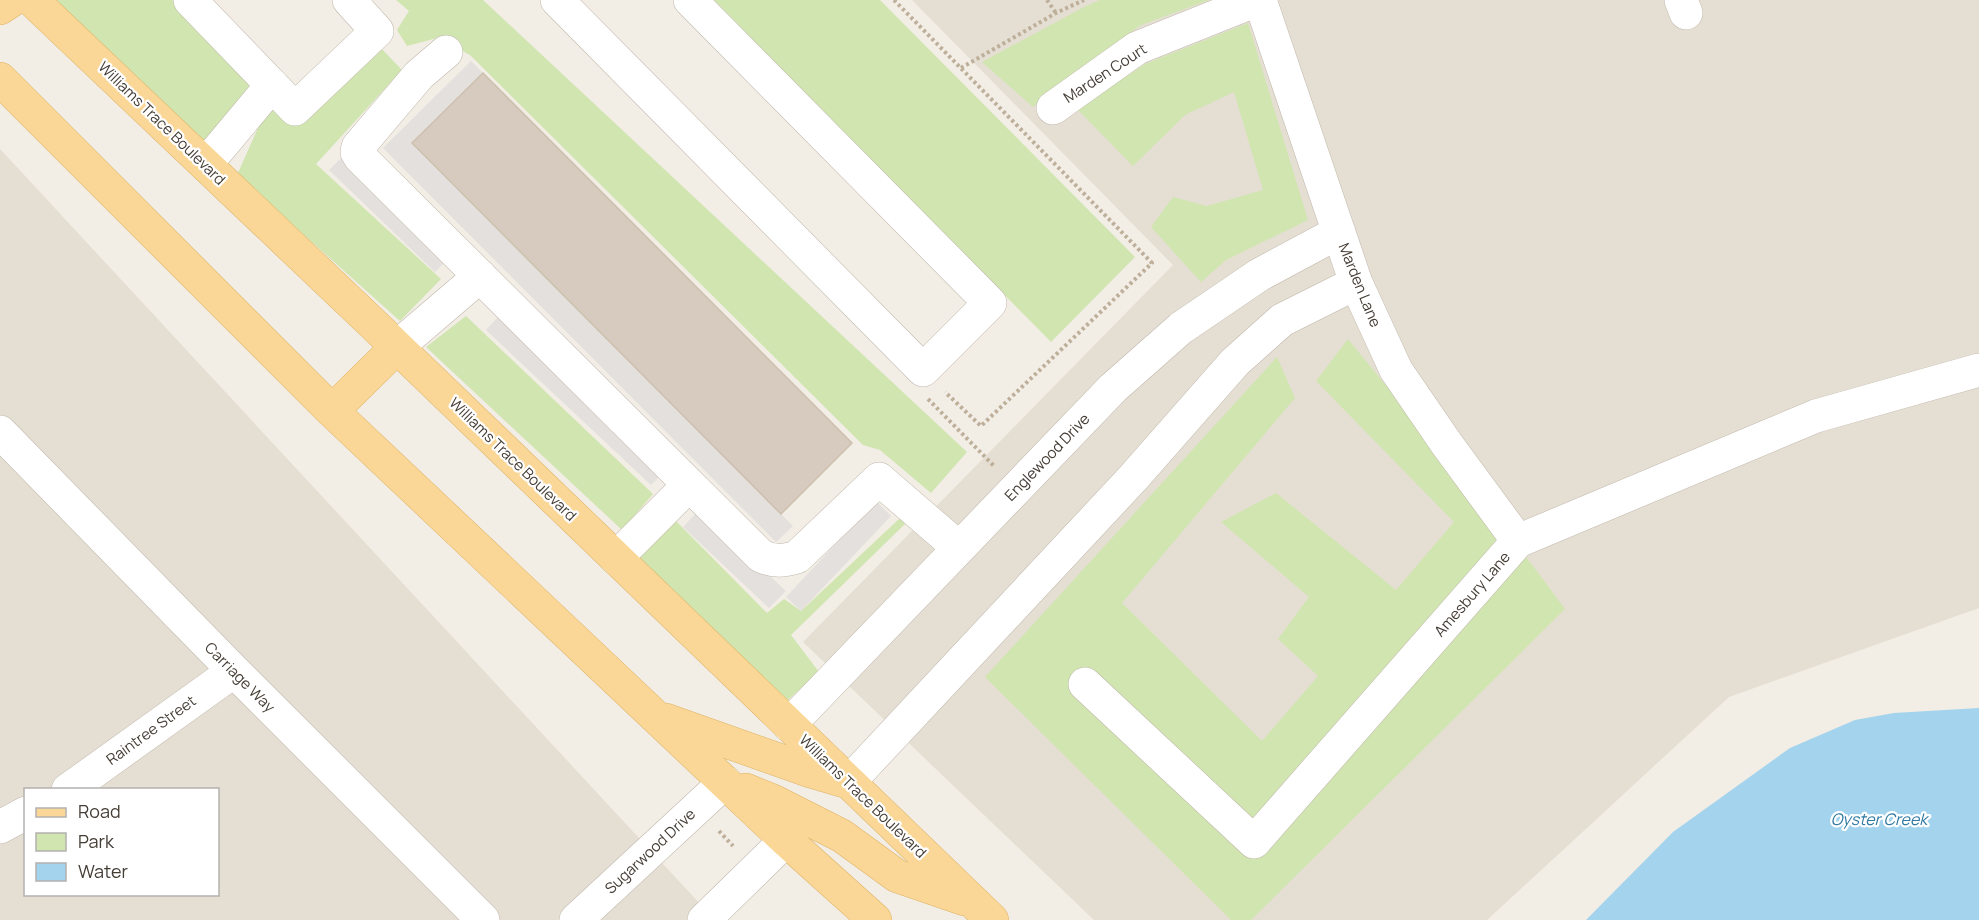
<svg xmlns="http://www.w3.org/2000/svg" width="1979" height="920" font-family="Manrope,sans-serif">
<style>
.residential{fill:#e5dfd3;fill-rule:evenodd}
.green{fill:#d0e5af}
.parking{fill:#e3e0dd}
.water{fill:#a3d3ed}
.building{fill:#d6cbbe;stroke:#cdc0af;stroke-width:1.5}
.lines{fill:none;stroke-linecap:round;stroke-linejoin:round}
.minor-casing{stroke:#c0b7ab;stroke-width:34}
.major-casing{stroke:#deb367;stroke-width:34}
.path{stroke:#beaf9a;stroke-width:4;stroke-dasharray:3 3;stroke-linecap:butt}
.minor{stroke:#fff;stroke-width:33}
.major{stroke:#fad796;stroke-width:33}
.labels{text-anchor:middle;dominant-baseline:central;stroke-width:4.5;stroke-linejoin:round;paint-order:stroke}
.street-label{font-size:15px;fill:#443d35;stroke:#fff}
.water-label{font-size:16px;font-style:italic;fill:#317aa3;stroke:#fff}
</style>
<rect width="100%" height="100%" fill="#f2ede5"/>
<path class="residential" d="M912 0H1979V608L1729 697 1487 920H1094L803 642 1173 265Z
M0 149 715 920H0ZM26 790H218V894H26Z"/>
<path class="green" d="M45 0H178L258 85 204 151Z
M396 0H483L967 452 931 493 880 450 863 445 470 55 437 38 407 46 397 30 409 11Z
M714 0H880L1135 257 1051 342Z
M1100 0H1209L1141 25 1073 74 1033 107 982 62 1084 7Z
M1248 23 1308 220 1226 260 1201 282 1151 227 1173 197 1207 206 1263 190 1234 92 1185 115 1133 166 1077 109 1145 64Z
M379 46 402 70 316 164 441 279 400 321 237 175 262 119 274 108 292 126Z
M466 316 653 494 622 530 426 347Z
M1348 339 1533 566 1565 609 1251 920H1231L985 677 1277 357 1295 398 1122 603 1262 741 1318 676 1278 639 1309 597 1221 522 1276 493 1396 590 1454 522 1316 381Z
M899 519 906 523 791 635 819 672 787 701 632 559 675 520 767 613 784 599 801 611Z"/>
<path class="parking" d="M471 61 483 73 412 144 793 526 776 542 383 148Z
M341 158 448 259 435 272 329 170Z
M498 317 663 473 651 485 486 330Z
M876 501 891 516 801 611 786 597Z
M699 510 786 591 769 608 683 527Z"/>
<path class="water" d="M1979 708V920H1586L1673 832 1790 748 1855 720 1894 713Z"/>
<path class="building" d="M483 73 852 443 781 514 412 143Z"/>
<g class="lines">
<defs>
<path id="minor" d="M190 0 295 109 377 31 349 0
M557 0 923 370 990 303 690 0
M1260 0 1356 283 1396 370 1446 443 1518 541
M1681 0 1686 13
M446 52 419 75 358 147 357 152 360 157 761 556C774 562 783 561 797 557L879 479 959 548
M1053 108 1137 48 1257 0
M206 164 272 85
M397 347 480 276
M0 432 234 671 483 920
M616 558 689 485
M1085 684 1254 842 1518 541 1816 416 1979 370
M789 725 1113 388 1181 328 1259 275 1339 232
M849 782 1133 478 1235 362 1282 320 1356 283
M68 790 234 671
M0 827 26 813
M576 920 725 782
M704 920 786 840"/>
<path id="major" d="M32 0 371 322 992 920
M0 8 12 0
M0 79 332 411 786 840 875 920
M332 411 397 347
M666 720 810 771 844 781
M746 790 773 801 842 836 897 876 964 899"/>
</defs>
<use href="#minor" class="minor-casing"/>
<use href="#major" class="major-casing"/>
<path class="path" d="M894 0 1152 263 981 426 945 392
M1047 0 1056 13
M961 68 1056 13 1084 0
M928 399 995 467
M719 831 733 846"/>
<use href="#minor" class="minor"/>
<use href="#major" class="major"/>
</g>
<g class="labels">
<g class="street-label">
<text transform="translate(1105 73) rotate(-33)">Marden Court</text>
<text transform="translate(162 123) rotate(44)">Williams Trace Boulevard</text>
<text transform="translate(1360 285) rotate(68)">Marden Lane</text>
<text transform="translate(1047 457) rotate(-46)">Englewood Drive</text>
<text transform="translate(513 459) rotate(44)">Williams Trace Boulevard</text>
<text transform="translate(1472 594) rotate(-49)">Amesbury Lane</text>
<text transform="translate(240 677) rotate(45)">Carriage Way</text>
<text transform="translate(151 730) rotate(-36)">Raintree Street</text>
<text transform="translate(863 796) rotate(44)">Williams Trace Boulevard</text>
<text transform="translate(650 851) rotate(-43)">Sugarwood Drive</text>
</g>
<g class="water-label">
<text x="1879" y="819">Oyster Creek</text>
</g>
</g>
<rect x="24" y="788" width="195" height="108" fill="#ffffff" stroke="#b4b1ae" stroke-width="1.5"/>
<rect x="36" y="808" width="30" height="9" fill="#fad796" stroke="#b4b1ae" stroke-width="1.5"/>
<text x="78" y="818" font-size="18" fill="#443d35">Road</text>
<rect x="36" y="833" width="30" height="18" fill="#d0e5af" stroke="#b4b1ae" stroke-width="1.5"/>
<text x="78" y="848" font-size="18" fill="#443d35">Park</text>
<rect x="36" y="863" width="30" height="18" fill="#a3d3ed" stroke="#b4b1ae" stroke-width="1.5"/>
<text x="78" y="878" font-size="18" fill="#443d35">Water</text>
</svg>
